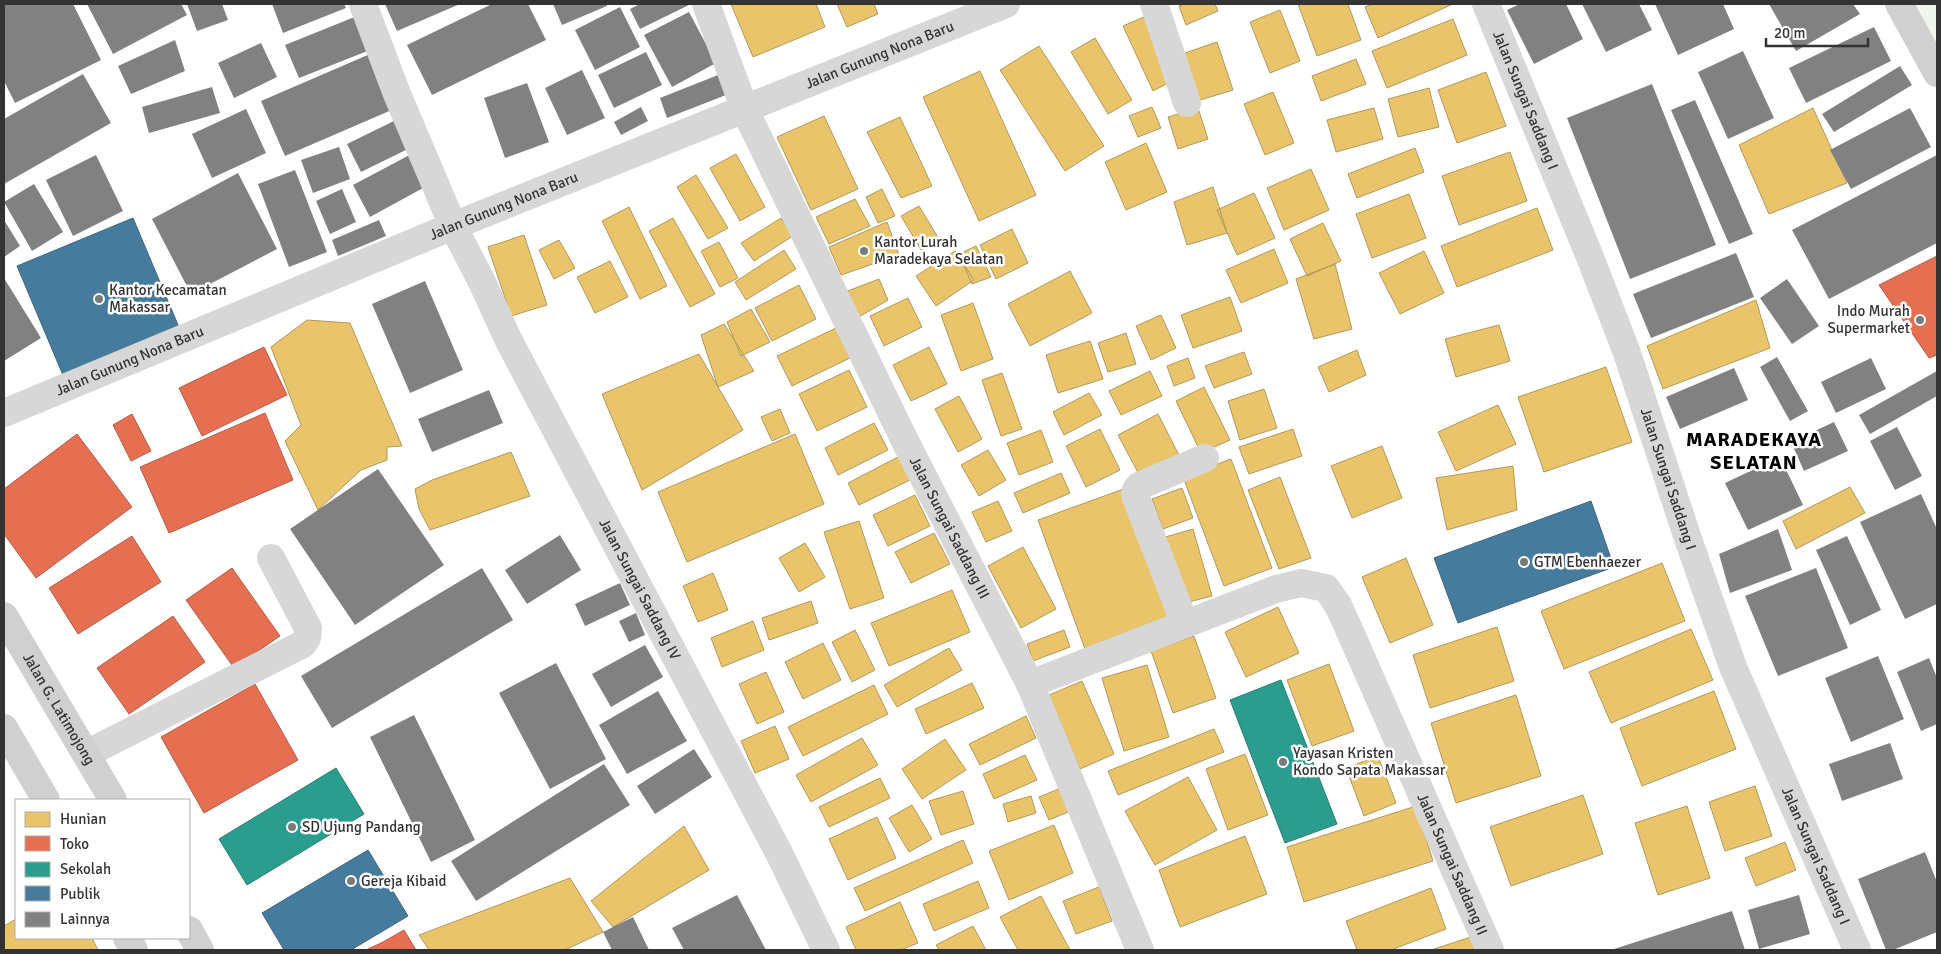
<svg xmlns="http://www.w3.org/2000/svg" width="1941" height="954" font-family="Signika,sans-serif">
<style>
.green{fill:#f1f5ed}
.homes{fill:#e9c46a;stroke:#b2985a}
.shops{fill:#e76f51;stroke:#b15d48}
.schools{fill:#2a9d8f;stroke:#2d7d73}
.public{fill:#457b9d;stroke:#40657d}
.building{fill:#818181}
.lines{fill:none;stroke-linecap:round;stroke-linejoin:round}
.minor{stroke:#d7d7d7;stroke-width:28}
.secondary{stroke:#d0d0d0;stroke-width:28}
.poi-dot{fill:#7a7a7a;stroke:#fff;stroke-width:2}
.labels{text-anchor:middle;dominant-baseline:central;stroke-width:5;stroke-linejoin:round;paint-order:stroke}
.street-label{font-size:15px;fill:#333;stroke:#fff}
.poi-label{font-size:15px;fill:#333;stroke:#fff;text-anchor:start}
.district-label{font-size:20px;font-weight:bold;letter-spacing:1px;fill:#000;stroke:#fff}
</style>
<rect width="100%" height="100%" fill="#fff"/>
<path class="green" d="M1907 4H1937V58Z"/>
<path class="homes" d="M731 4H816L825 27 753 57Z
M837 4H874L878 14 847 27Z
M1185 4H1215L1218 11 1186 25 1179 6Z
M1298 4H1348L1361 40 1317 56Z
M1373 4H1453L1378 38 1365 7Z
M1280 10 1300 61 1270 73 1250 22Z
M1144 17 1174 80 1153 91 1123 26Z
M1453 19 1467 55 1387 88 1372 51Z
M1095 38 1132 100 1108 114 1071 52Z
M1217 42 1233 90 1197 101 1182 54Z
M1039 46 1104 146 1065 171 1000 70Z
M1356 59 1366 84 1321 101 1312 76Z
M980 71 1036 195 979 221 923 97Z
M1486 72 1506 126 1457 143 1438 90Z
M1429 88 1439 127 1398 137 1388 99Z
M1273 92 1294 143 1265 155 1244 104Z
M1152 107 1161 128 1138 137 1129 116Z
M1198 108 1208 139 1178 149 1168 117Z
M1374 108 1383 139 1336 152 1327 120Z
M1813 108 1847 183 1769 214 1739 145Z
M824 116 858 189 811 210 777 137Z
M900 117 932 186 901 198 867 132Z
M1146 143 1167 192 1126 210 1105 162Z
M1415 148 1424 172 1357 198 1348 174Z
M1510 152 1527 201 1459 225 1442 176Z
M736 154 765 207 740 221 710 168Z
M1311 169 1329 210 1284 230 1267 188Z
M696 175 728 228 708 239 677 187Z
M1213 187 1227 233 1187 245 1174 202Z
M882 189 895 216 878 223 866 197Z
M1254 193 1275 238 1237 255 1217 210Z
M1409 194 1426 238 1372 258 1356 214Z
M855 199 870 226 829 244 816 217Z
M919 206 939 239 921 250 901 216Z
M629 207 667 286 640 299 602 221Z
M1537 208 1553 250 1457 287 1441 246Z
M673 218 715 294 690 307 649 231Z
M781 218 793 236 754 261 741 243Z
M887 222 899 255 841 275 829 247Z
M1323 223 1341 261 1307 276 1290 239Z
M1012 229 1028 263 996 279 980 245Z
M524 235 547 305 511 316 488 247Z
M559 240 575 268 554 279 539 250Z
M719 242 738 278 720 287 701 251Z
M976 246 991 277 972 284 959 254Z
M1274 249 1288 283 1241 303 1226 270Z
M784 250 796 269 746 300 735 282Z
M955 251 974 280 936 306 916 276Z
M1424 251 1444 293 1400 314 1379 273Z
M610 261 628 297 595 313 577 277Z
M1335 264 1352 329 1314 339 1296 279Z
M1070 271 1092 313 1030 346 1008 304Z
M879 279 888 300 857 318 845 292Z
M799 285 816 319 772 341 755 308Z
M1230 297 1242 331 1193 348 1181 315Z
M908 298 922 327 884 346 870 316Z
M1756 300 1770 348 1663 389 1647 346Z
M973 303 993 359 961 371 941 315Z
M751 309 770 342 741 356 727 322Z
M1161 315 1176 348 1151 360 1136 326Z
M307 320 350 323 402 446 387 447V460L361 470 318 510 285 441 301 425 271 347Z
M724 324 754 371 718 387 701 335Z
M1499 325 1510 361 1456 377 1445 339Z
M836 328 850 358 792 386 777 356Z
M1126 333 1136 364 1108 372 1098 343Z
M1090 341 1103 379 1058 393 1046 355Z
M929 347 947 384 911 401 893 365Z
M1357 350 1366 375 1329 392 1318 367Z
M1244 352 1252 374 1214 388 1205 366Z
M699 354 743 430 642 490 602 394Z
M1188 358 1195 378 1174 386 1167 366Z
M1606 367 1632 442 1544 472 1518 397Z
M849 370 867 407 817 431 799 394Z
M1150 371 1162 396 1121 415 1109 391Z
M1002 373 1022 429 1001 436 982 380Z
M1204 387 1230 440 1201 453 1176 401Z
M1264 389 1277 428 1240 440 1228 401Z
M1089 393 1102 415 1064 435 1053 412Z
M959 396 982 439 958 452 935 409Z
M1498 405 1516 444 1456 471 1438 432Z
M780 409 790 433 772 441 761 417Z
M1158 414 1182 461 1143 482 1118 435Z
M874 423 888 450 838 475 825 448Z
M1100 429 1120 470 1086 487 1066 446Z
M1293 429 1302 456 1249 474 1239 447Z
M1041 430 1053 462 1019 475 1007 443Z
M795 434 824 504 687 562 658 492Z
M1382 446 1402 498 1352 518 1331 466Z
M988 450 1006 480 979 496 961 465Z
M511 452 530 496 430 530 419 509 415 489 432 480Z
M900 456 912 479 859 505 848 483Z
M1231 459 1272 568 1224 586 1183 477Z
M1513 466 1517 510 1447 530 1436 478Z
M1061 473 1070 493 1023 513 1014 493Z
M1280 477 1311 558 1279 569 1248 490Z
M1129 487 1175 616 1085 649 1038 520Z
M1850 487 1865 513 1796 549 1783 521Z
M1182 488 1193 518 1163 529 1152 499Z
M915 495 930 526 888 546 873 515Z
M998 501 1012 531 986 542 972 512Z
M859 521 884 598 850 609 824 532Z
M1193 529 1212 596 1181 604 1162 538Z
M934 533 950 564 911 583 895 552Z
M805 543 825 577 799 592 779 558Z
M1023 547 1056 609 1021 628 988 566Z
M1406 558 1433 625 1390 643 1362 577Z
M1662 563 1685 621 1564 669 1541 611Z
M713 573 728 610 698 622 683 586Z
M952 590 970 632 889 666 871 623Z
M811 601 818 623 769 640 762 618Z
M1278 607 1299 653 1246 677 1225 632Z
M753 621 764 650 722 667 711 638Z
M1497 627 1514 681 1430 708 1413 655Z
M1691 629 1713 680 1611 723 1589 672Z
M855 630 875 670 852 682 832 642Z
M1064 630 1070 647 1033 661 1027 644Z
M1194 636 1216 698 1173 713 1151 651Z
M823 643 841 680 803 699 785 662Z
M949 648 962 670 897 707 884 685Z
M1329 664 1354 731 1312 746 1287 680Z
M1147 665 1169 737 1124 751 1102 678Z
M766 672 784 712 757 724 739 684Z
M1082 681 1114 754 1080 769 1049 695Z
M972 683 984 708 926 734 915 709Z
M874 685 888 714 803 756 788 727Z
M1714 691 1736 749 1642 786 1620 728Z
M1516 695 1541 776 1456 803 1431 723Z
M1026 716 1036 738 980 765 969 744Z
M775 726 789 759 755 773 741 741Z
M1214 729 1224 752 1118 795 1108 771Z
M862 738 878 765 811 802 796 775Z
M945 739 966 770 922 799 902 769Z
M1245 754 1268 815 1228 830 1206 769Z
M1025 755 1037 780 994 799 983 774Z
M1378 756 1396 803 1364 816 1346 768Z
M1188 777 1217 830 1155 865 1125 811Z
M880 778 890 798 829 827 819 807Z
M1066 786 1075 809 1049 820 1039 797Z
M1755 786 1772 836 1725 851 1709 802Z
M963 791 974 824 941 835 929 801Z
M1583 795 1603 854 1511 886 1490 827Z
M1031 796 1036 813 1008 822 1003 804Z
M912 805 932 839 909 852 889 818Z
M1416 806 1433 861 1304 902 1287 847Z
M1687 806 1710 878 1658 895 1635 823Z
M877 817 896 858 848 880 829 839Z
M1054 825 1073 873 1009 900 989 851Z
M684 826 709 870 613 927 591 901Z
M1245 836 1267 894 1180 927 1159 870Z
M963 840 973 863 865 911 854 888Z
M1785 842 1796 870 1756 886 1745 858Z
M570 878 603 932 565 950H429L419 935Z
M978 881 989 908 934 931 923 904Z
M1099 887 1112 921 1076 934 1063 901Z
M1431 888 1446 929 1391 950H1357L1346 921Z
M1041 896 1070 950H1018L1000 917Z
M900 902 918 943 901 950H856L846 927Z
M16 919V938H92L98 950H4V926Z
M973 926 986 950H939L936 945Z
M1474 936 1478 950H1431Z"/>
<path class="shops" d="M1937 256V355L1929 358 1879 285Z
M264 347 287 395 202 436 179 388Z
M265 413 293 480 169 533 140 467Z
M132 414 151 451 131 461 113 425Z
M77 434 132 507 36 578 4 534V489Z
M132 536 161 582 78 634 49 588Z
M232 568 280 636 234 668 186 600Z
M173 616 205 662 129 714 97 668Z
M255 684 298 760 204 813 161 737Z
M404 930 416 950H366L383 942Z"/>
<path class="schools" d="M1281 680 1337 824 1285 843 1230 700Z
M336 768 364 814 247 885 219 839Z"/>
<path class="public" d="M133 218 181 332 65 380 17 266Z
M1591 501 1614 567 1458 623 1434 558Z
M368 850 408 916 351 950H284L262 913Z"/>
<path class="building" d="M4 4H73L101 60 15 103 4 81Z
M87 4H181L187 15 113 54Z
M187 4H222L228 20 197 31Z
M272 4H344L346 8 283 33Z
M385 4H460L397 31Z
M492 4H528L546 40 432 95 407 45Z
M553 4H606L607 6 562 25Z
M640 4H691L640 29 630 9Z
M1520 4H1566L1583 39 1534 64 1507 10Z
M1582 4H1639L1652 30 1606 52Z
M1655 4H1723L1734 29 1678 55Z
M1769 4H1853L1860 14 1796 51Z
M620 7 640 47 595 70 575 30Z
M689 12 716 63 672 87 644 35Z
M357 16 370 50 299 78 285 45Z
M1874 27 1891 61 1806 103 1789 68Z
M175 40 185 71 131 94 118 66Z
M261 43 277 77 234 98 218 63Z
M1743 51 1774 118 1728 139 1698 72Z
M646 52 662 85 614 108 598 75Z
M370 54 394 109 285 156 261 101Z
M1900 66 1912 85 1834 132 1822 114Z
M582 70 605 118 567 135 545 88Z
M83 74 111 123 4 184V119Z
M718 75 726 95 667 118 660 98Z
M527 83 549 142 505 158 484 98Z
M1652 84 1716 245 1630 279 1567 118Z
M212 87 220 113 149 133 142 107Z
M1695 100 1753 234 1729 244 1671 110Z
M641 107 648 121 621 135 614 122Z
M1910 108 1931 147 1851 189 1830 150Z
M246 109 266 153 212 178 192 134Z
M402 117 416 145 361 172 347 144Z
M339 147 350 179 313 193 301 160Z
M417 151 434 182 370 217 353 185Z
M96 155 123 211 73 236 46 180Z
M1937 155V243L1829 299 1792 230Z
M295 170 327 252 289 267 258 184Z
M238 173 277 249 191 294 152 219Z
M34 184 63 232 32 251 4 202Z
M342 189 356 222 330 234 316 201Z
M4 220 20 246 4 257Z
M379 220 386 236 338 256 332 240Z
M1736 253 1754 297 1651 338 1633 294Z
M4 278 41 338 4 361Z
M1787 279 1819 326 1792 344 1760 298Z
M425 281 463 370 410 393 372 304Z
M1777 357 1808 411 1790 421 1760 367Z
M1871 358 1886 389 1836 413 1821 382Z
M1734 368 1748 400 1680 429 1666 397Z
M1937 371V396L1870 434 1859 415Z
M489 390 503 423 432 452 418 419Z
M1834 422 1848 451 1804 471 1791 442Z
M1897 427 1922 476 1895 490 1870 441Z
M1780 457 1803 505 1748 530 1725 483Z
M378 469 444 565 355 625 290 529Z
M1921 494 1937 529V604L1905 619 1860 522Z
M1778 529 1792 570 1730 593 1719 554Z
M560 535 581 570 527 604 505 570Z
M1847 536 1881 610 1850 625 1816 550Z
M482 568 513 620 332 728 301 676Z
M1816 568 1848 648 1778 676 1745 596Z
M620 583 630 605 585 626 575 604Z
M636 613 645 635 629 642 619 621Z
M645 645 663 677 611 707 592 674Z
M1878 656 1904 719 1851 742 1825 678Z
M1929 658 1937 678V724L1921 731 1897 672Z
M556 663 606 759 550 789 499 693Z
M658 691 687 741 627 774 599 725Z
M414 715 475 840 431 862 370 737Z
M1890 743 1903 779 1842 801 1829 764Z
M694 749 712 777 655 814 637 786Z
M604 764 630 805 476 901 451 861Z
M1925 852 1937 882V932L1893 950H1886L1858 879Z
M737 895 766 950H684L672 928Z
M1799 895 1810 934 1759 949 1748 910Z
M1732 911 1745 950H1611Z
M633 917 649 950H612L603 932Z"/>
<g class="lines">
<g class="minor">
<path id="s1" d="M363 4 397 94 453 226 481 280 509 341 779 853 826 950"/>
<path id="s2" d="M706 4 745 110 906 443 1030 684 1140 950"/>
<path d="M1154 4 1187 103"/>
<path id="s3" d="M1486 4 1590 257 1627 353 1688 539 1733 667 1857 950"/>
<path id="s4" d="M4 413 453 226 1006 4"/>
<path d="M1185 624 1135 495 1136 490 1139 486 1205 458"/>
<path id="s5" d="M1030 684 1276 589 1301 583 1326 588 1338 605 1348 627 1490 950"/>
<path d="M86 754 303 644 307 638 308 628 271 558"/>
</g>
<g class="secondary">
<path d="M1899 4 1937 73"/>
<path id="s6" d="M4 616 113 800"/>
<path d="M4 728 46 800"/>
<path d="M189 930 200 950"/>
<path d="M127 938 134 950"/>
</g>
</g>
<g class="poi-dot">
<circle cx="864" cy="251" r="5"/>
<circle cx="99" cy="299" r="5"/>
<circle cx="1920" cy="320" r="5"/>
<circle cx="1524" cy="562" r="5"/>
<circle cx="1283" cy="762" r="5"/>
<circle cx="292" cy="827" r="5"/>
<circle cx="351" cy="881" r="5"/>
</g>
<g class="labels">
<g class="street-label">
<text stroke="none"><textPath href="#s4" startOffset="946">Jalan Gunung Nona Baru</textPath></text>
<text stroke="none"><textPath href="#s3" startOffset="104">Jalan Sungai Saddang I</textPath></text>
<text stroke="none"><textPath href="#s4" startOffset="541">Jalan Gunung Nona Baru</textPath></text>
<text stroke="none"><textPath href="#s4" startOffset="136">Jalan Gunung Nona Baru</textPath></text>
<text stroke="none"><textPath href="#s3" startOffset="509">Jalan Sungai Saddang I</textPath></text>
<text stroke="none"><textPath href="#s2" startOffset="578">Jalan Sungai Saddang III</textPath></text>
<text stroke="none"><textPath href="#s1" startOffset="648">Jalan Sungai Saddang IV</textPath></text>
<text stroke="none"><textPath href="#s6" startOffset="108">Jalan G. Latimojong</textPath></text>
<text stroke="none"><textPath href="#s3" startOffset="914">Jalan Sungai Saddang I</textPath></text>
<text stroke="none"><textPath href="#s5" startOffset="619">Jalan Sungai Saddang II</textPath></text>
</g>
<g class="poi-label">
<text x="874" y="242">Kantor Lurah<tspan x="874" dy="17">Maradekaya Selatan</tspan></text>
<text x="109" y="290">Kantor Kecamatan<tspan x="109" dy="17">Makassar</tspan></text>
<text x="1910" y="311" text-anchor="end">Indo Murah<tspan x="1910" dy="17">Supermarket</tspan></text>
<text x="1534" y="562">GTM Ebenhaezer</text>
<text x="1293" y="753">Yayasan Kristen<tspan x="1293" dy="17">Kondo Sapata Makassar</tspan></text>
<text x="302" y="827">SD Ujung Pandang</text>
<text x="361" y="881">Gereja Kibaid</text>
</g>
<g class="district-label">
<text x="1754" y="439">MARADEKAYA<tspan x="1754" dy="23">SELATAN</tspan></text>
</g>
</g>
<rect width="1941" height="954" fill="none" stroke="#333333" stroke-width="10"/>
<rect x="15" y="799" width="175" height="140" fill="#ffffff" stroke="#adadad"/>
<rect x="25" y="812" width="25" height="15" fill="#e9c46a" stroke="#adadad"/>
<text x="60" y="824" font-size="15" fill="#333333">Hunian</text>
<rect x="25" y="836" width="25" height="15" fill="#e76f51" stroke="#adadad"/>
<text x="60" y="849" font-size="15" fill="#333333">Toko</text>
<rect x="25" y="862" width="25" height="15" fill="#2a9d8f" stroke="#adadad"/>
<text x="60" y="874" font-size="15" fill="#333333">Sekolah</text>
<rect x="25" y="886" width="25" height="15" fill="#457b9d" stroke="#adadad"/>
<text x="60" y="899" font-size="15" fill="#333333">Publik</text>
<rect x="25" y="912" width="25" height="15" fill="#818181" stroke="#adadad"/>
<text x="60" y="924" font-size="15" fill="#333333">Lainnya</text>
<path d="M1766 38v8h102v-8" fill="none" stroke="#333333" stroke-width="2.5"/>
<text x="1774" y="38" font-size="15" fill="#333333" stroke="#ffffff" stroke-width="4" paint-order="stroke">20 m</text>
</svg>
